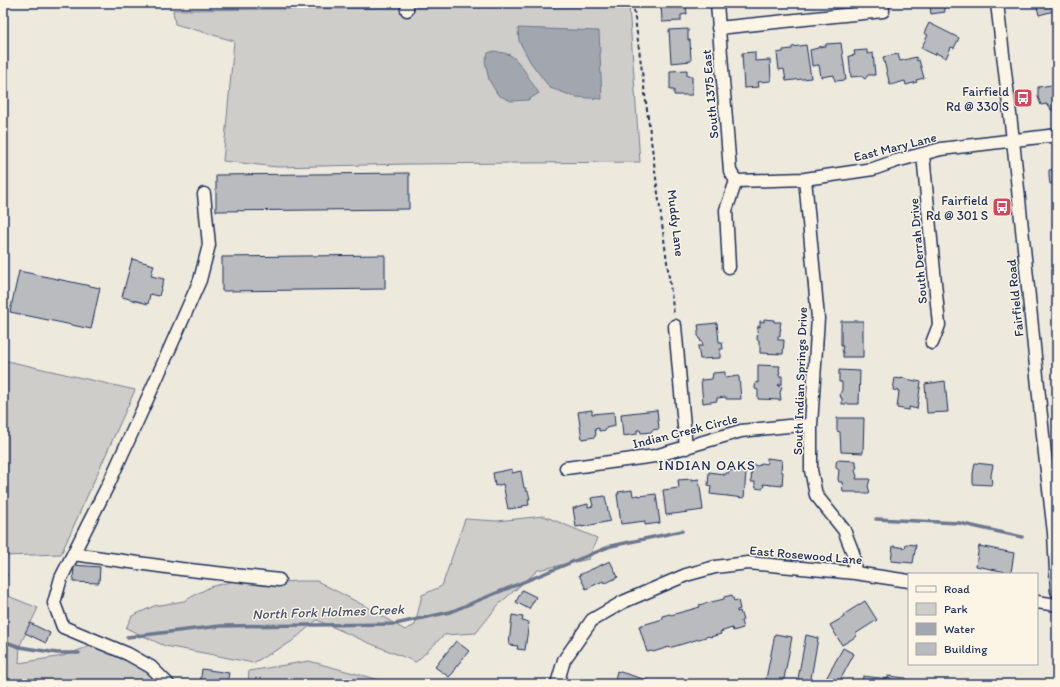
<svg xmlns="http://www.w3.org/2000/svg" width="1060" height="687" font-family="Itim,sans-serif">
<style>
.green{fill:#cfcdca;stroke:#757e94}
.water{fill:#a2a7af;stroke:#6c778f}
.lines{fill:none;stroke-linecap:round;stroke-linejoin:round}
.stream{stroke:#6c778f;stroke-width:3.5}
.building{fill:#babbbe;stroke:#1b2f5e}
.minor-casing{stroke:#1b2f5e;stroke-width:15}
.path{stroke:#1b2f5e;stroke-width:2;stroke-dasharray:4 3;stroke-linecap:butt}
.minor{stroke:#fcf5e5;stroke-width:12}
.labels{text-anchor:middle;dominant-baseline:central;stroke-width:3;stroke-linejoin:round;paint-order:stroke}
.poi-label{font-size:13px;fill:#1b2f5e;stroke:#fcf5e5;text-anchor:end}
.street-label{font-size:13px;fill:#1b2f5e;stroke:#fcf5e5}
.neighbourhood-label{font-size:14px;letter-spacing:1px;fill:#1b2f5e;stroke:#fcf5e5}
.water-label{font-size:14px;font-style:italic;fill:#445376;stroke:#fcf5e5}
</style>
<rect width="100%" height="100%" fill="#eee9dd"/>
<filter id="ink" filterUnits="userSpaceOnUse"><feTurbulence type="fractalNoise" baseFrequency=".025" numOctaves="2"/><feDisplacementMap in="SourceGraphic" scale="8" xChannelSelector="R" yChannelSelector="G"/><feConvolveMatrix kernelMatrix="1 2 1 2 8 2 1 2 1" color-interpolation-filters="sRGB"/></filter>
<g filter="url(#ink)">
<path class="green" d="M629 6 640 162 409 164 277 167 223 161 234 41 175 24 173 10Z
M3 360 135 390 61 554 3 556Z
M544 516 597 538 589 559 538 570 499 604 476 633 444 635 416 662 369 643 317 620 291 642 253 663 209 654 165 646 126 628 132 616 154 606 184 601 210 587 234 581 273 583 296 581H317L365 606 405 630 415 625 422 595 442 586 465 519 497 521Z
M3 594 38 608 20 645 19 663 63 656 93 645 127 656 148 673 155 681 156 684H3Z
M309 661 394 684H248L249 671Z"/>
<path class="water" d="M518 28 599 31 602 99 576 97 550 88 531 63 519 41Z
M494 51C499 52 505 53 510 55 521 61 531 83 539 93L528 100 511 101 498 95 489 80 485 61 488 53Z"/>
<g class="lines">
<path class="stream" d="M876 519 959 523 1022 537
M127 637 220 626 395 624 450 612 611 546 682 531
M3 641 20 647 57 653H79"/>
</g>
<path class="building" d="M661 3H686L687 14 681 15V21L662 22Z
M927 3H954V4L944 5 945 12 931 14 930 6 927 7Z
M1036 3H1053L1052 4 1054 11 1039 15Z
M929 23 959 38 954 48 951 47 946 58 936 53 935 55 921 48 928 35 924 33Z
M688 29V40H690L691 61 671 63 669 30Z
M841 43 846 80 835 81 834 75 821 77 819 65 812 66 810 50 818 48V47L826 46V44Z
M806 45 811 78 786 81 784 69 779 70 777 53 783 52V50L792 49V47Z
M867 50V54L873 53 875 75H868L865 79 861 76 851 77 849 56 855 55 854 51Z
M755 52V61L770 60 771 81 758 82 759 87 744 88 742 53Z
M898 54 900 61 916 57 917 61 919 60 924 78 916 80 917 82 906 85 905 81 890 85 883 57Z
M687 70V76H692V95H674V90H670V71Z
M1052 85 1053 87 1057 86V110H1051L1049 105 1047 106V104L1041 105 1038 97V87Z
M1057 169V183L1050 184 1049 176V170Z
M409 173V209L216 211V175Z
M385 255V289L222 291V257Z
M132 259 154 265 151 276 164 279 159 296 150 294 148 304 122 297Z
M19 271 100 288 91 329 10 312Z
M764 319 774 320V322H781L780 327 781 330H780V336H778V340H784L783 354 760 353V346L759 345V340H757L758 326 760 327V321L764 322Z
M841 321H863V357H843V353L842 350 843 346H841Z
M717 323 719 342H722L723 349H720V358L700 359 698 346H703L702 342H701L700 339H699L698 335V330H699L698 325Z
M758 365 780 366 779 370 780 373H779V376H782V384H779L778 386 782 387 780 393 781 400 758 399V390L755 389V387L756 382 758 383Z
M839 370 860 371 859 404H842V398H841L840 394 842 390V382H839Z
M725 372V378L738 376 739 377 741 399H726V397L717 398V401L703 403 701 380 712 379 713 373Z
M895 378 901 379V378L921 382 917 409 909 407V410L897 408 899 391 893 390Z
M945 381 948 412 927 413 925 384Z
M592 410V414L614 412 615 426 606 428V430L599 431V428L595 429 596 435H595V437L582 439 578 412Z
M657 410 659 429 652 430V432L641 433 640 430H637V434L623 436 621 414Z
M837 418H864L863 453 841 452 840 432 837 431Z
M767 458 782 460 781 471 783 472 782 486 763 484 764 487 761 489 756 488 755 485V482H751L752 464 757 466 760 465 761 463 767 464Z
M837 460 856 461V466H857L855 471 857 476 856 479H870L868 486 870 493H857L855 492H843L842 482H839L838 479 839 470 836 468V464Z
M975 463 993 465 991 475 992 485 973 484V474Z
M512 469V473L521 471 524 488H526V491H528L530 499H528L529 505 522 506 523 507 508 509 503 484 495 486 493 473Z
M729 470 746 472 744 498 710 494 711 486 708 485 709 472 723 474V475H725L726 473H729Z
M692 479V480L699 479 703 510 666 515 663 490 679 488 678 480Z
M632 490 633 496 639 495V496L656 494 660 523 645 525V521L621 524 617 494H619L618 492Z
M605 496 610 521 582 527V526L576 527 573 508H576V507L588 504V507L593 506 591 498Z
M906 544 916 545 913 563 891 561 893 546 905 548Z
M979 546 1014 553 1011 573 976 566Z
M610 561 618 577 606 583 605 582 604 583 603 581 586 589 579 575Z
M74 565 100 567 99 583 73 582Z
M3 572 7 574 3 585Z
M522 590 536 597 529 609 516 602Z
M732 595 734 601 738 600 740 609 737 610V612L740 611 743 620 741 621 743 628 733 631 732 628 720 632 721 634 710 637 709 636 669 648V647L653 652 652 651 647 652 639 626 663 619 662 616 670 614 671 615 700 607 699 605 724 599V597Z
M865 601 877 620 855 634 857 636 842 645 830 625 844 617 843 615Z
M512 615 523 617 522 621 529 622 525 650 517 649 518 646 509 645Z
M30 623 50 633 46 643 25 633Z
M775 634 792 637 783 684H765Z
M806 635 818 638 810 684H797Z
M456 641 469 651 455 668 454 672 449 677 435 667Z
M843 648 854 654 838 684H823Z
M202 669 229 673 227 684H200Z
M617 671 650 681 663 684H614Z
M863 676 888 679V676L906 678V684H862Z"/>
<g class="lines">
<defs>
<path id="minor" d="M407 3V10
M717 3 730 171 736 181
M997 3 1013 140 1044 445 1054 533 1057 591
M718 28 883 11 882 3
M923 154 939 325 932 343
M805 179 818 318 811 425V470L816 495 844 530 853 553 855 573
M736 181 805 179 873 169 896 161 941 149 1057 135
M729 267 726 210 736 181
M675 326 686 448
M566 468 655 456 741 431 788 426 811 425
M73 554 181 569 279 580
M1037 602 1057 605
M168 684 151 667 128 654 63 627 54 603 61 578 109 483 155 382 200 280 209 245 204 194
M557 684 564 660 592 620 623 602 686 575 715 567 748 563 855 573 909 581"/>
</defs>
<use href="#minor" class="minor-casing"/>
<path class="path" d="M633 3 674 315"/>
<use href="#minor" class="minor"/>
</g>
</g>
<defs>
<symbol id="bus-square" viewBox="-11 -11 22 22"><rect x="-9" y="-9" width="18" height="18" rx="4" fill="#d1495b" stroke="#fcf5e5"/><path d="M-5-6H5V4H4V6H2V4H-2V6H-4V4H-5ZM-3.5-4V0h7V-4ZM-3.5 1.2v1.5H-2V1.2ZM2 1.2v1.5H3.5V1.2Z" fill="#fff"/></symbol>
</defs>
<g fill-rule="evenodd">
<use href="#bus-square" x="1012" y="87" width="22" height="22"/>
<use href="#bus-square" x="991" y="196" width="22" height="22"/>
</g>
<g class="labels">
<g class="poi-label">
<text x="1009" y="91">Fairfield<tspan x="1009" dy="15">Rd @ 330 S</tspan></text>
<text x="988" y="200">Fairfield<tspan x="988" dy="15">Rd @ 301 S</tspan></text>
</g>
<g class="street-label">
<text transform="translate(710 94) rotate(-95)">South 1375 East</text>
<text transform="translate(895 147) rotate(-14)">East Mary Lane</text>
<text transform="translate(676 223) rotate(83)">Muddy Lane</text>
<text transform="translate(918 251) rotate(-95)">South Derrah Drive</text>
<text transform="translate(1015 298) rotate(-96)">Fairfield Road</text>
<text transform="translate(800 381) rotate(-88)">South Indian Springs Drive</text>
<text transform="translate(685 431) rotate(-14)">Indian Creek Circle</text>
<text transform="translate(806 555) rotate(5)">East Rosewood Lane</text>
</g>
<g class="neighbourhood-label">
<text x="707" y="465">INDIAN OAKS</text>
</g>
<g class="water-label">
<text transform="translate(328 612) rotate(-2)">North Fork Holmes Creek</text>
</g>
</g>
<rect width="1060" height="687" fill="none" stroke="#fcf5e5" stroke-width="16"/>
<rect x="8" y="8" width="1044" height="671" fill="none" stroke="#1b2f5e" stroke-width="1.5" filter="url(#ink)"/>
<rect x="908" y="573" width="130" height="92" fill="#fcf5e5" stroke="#a2a6af"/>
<rect x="916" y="586" width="20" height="6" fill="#fcf5e5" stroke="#a2a6af"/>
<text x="944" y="593" font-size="12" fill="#1b2f5e">Road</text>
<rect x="916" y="603" width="20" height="12" fill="#cfcdca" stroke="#a2a6af"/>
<text x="944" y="613" font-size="12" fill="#1b2f5e">Park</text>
<rect x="916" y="623" width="20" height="12" fill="#a2a7af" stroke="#a2a6af"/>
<text x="944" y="633" font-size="12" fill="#1b2f5e">Water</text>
<rect x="916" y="643" width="20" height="12" fill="#babbbe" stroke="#a2a6af"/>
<text x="944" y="653" font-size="12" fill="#1b2f5e">Building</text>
</svg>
